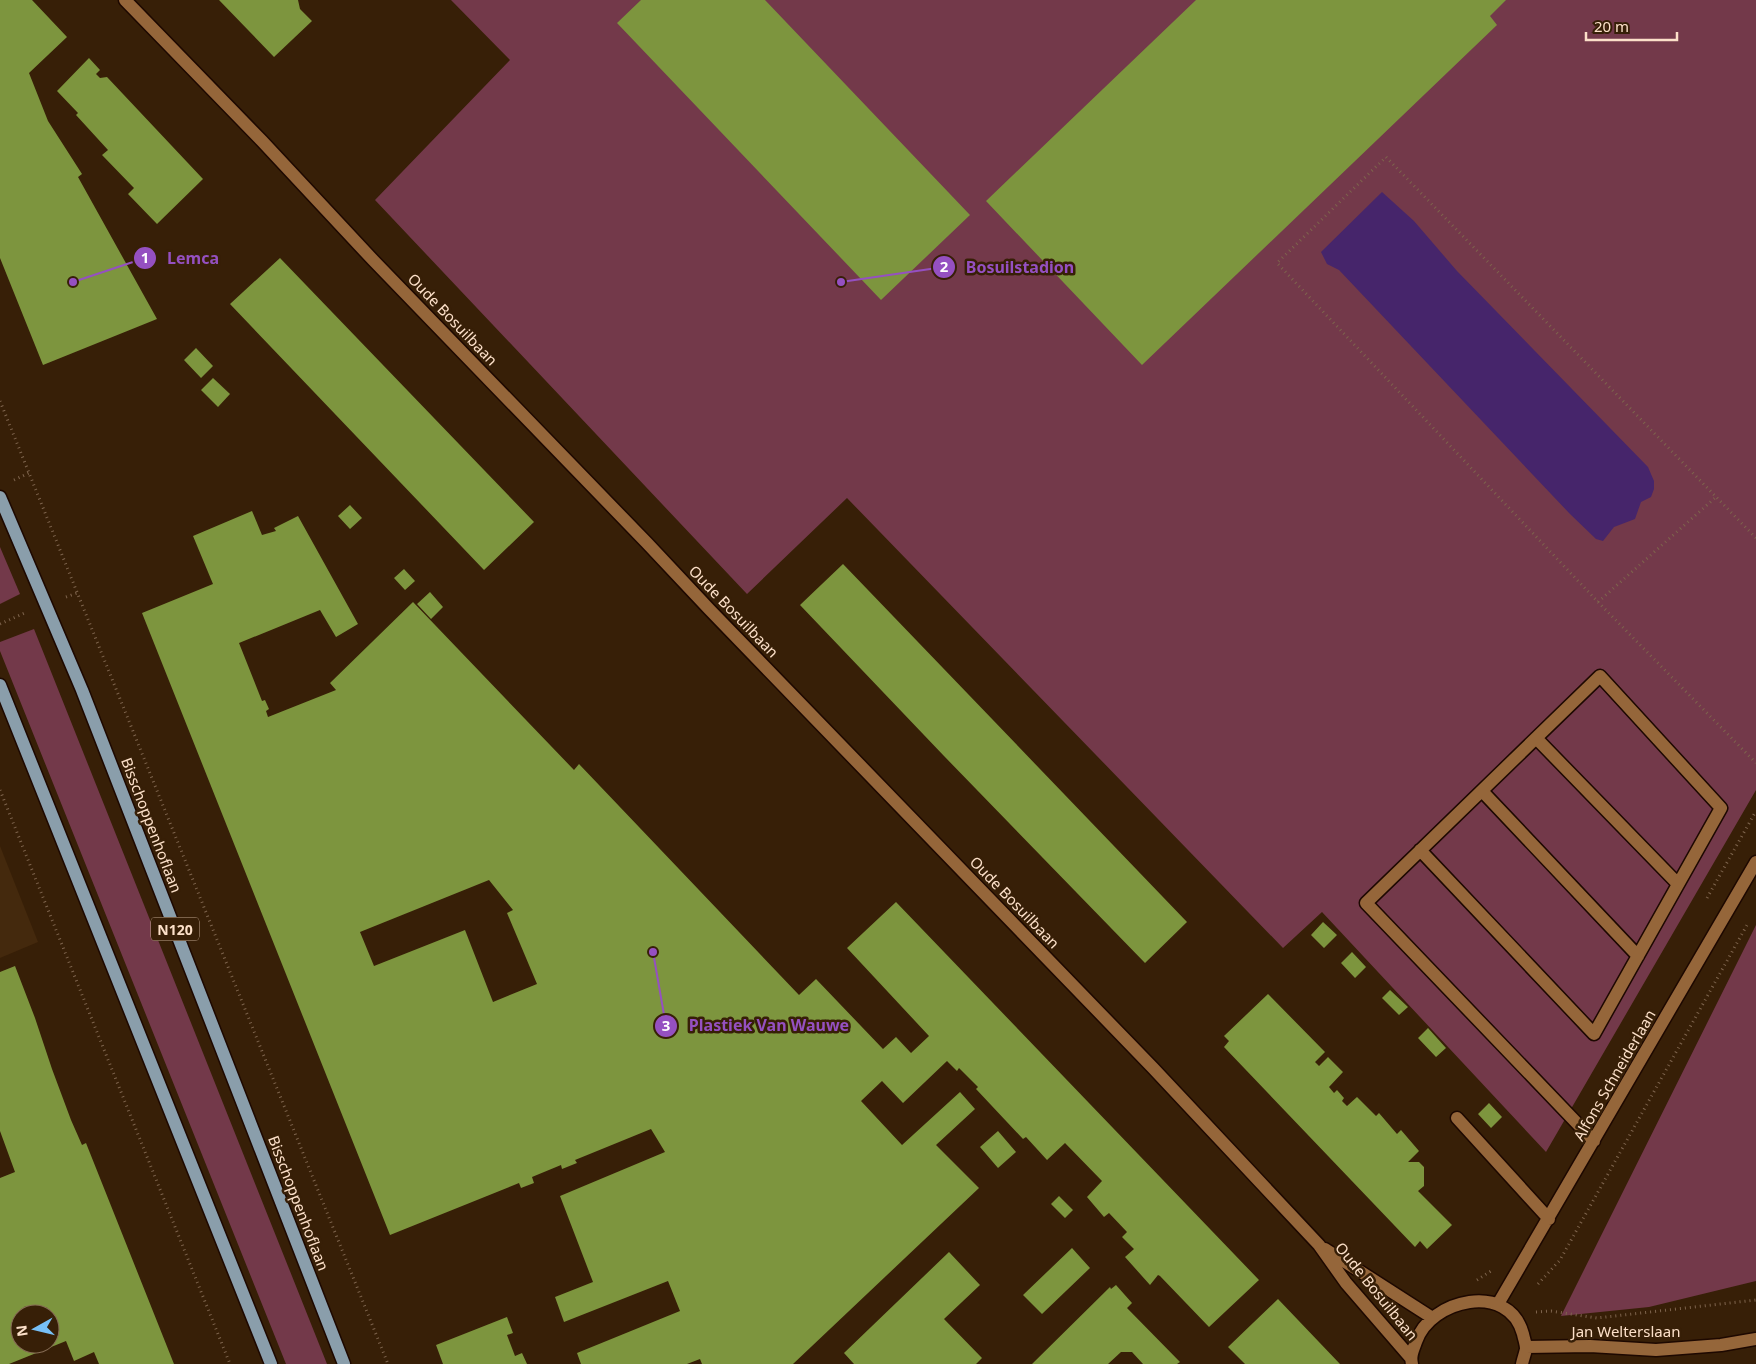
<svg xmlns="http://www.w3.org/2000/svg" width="1756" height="1364" font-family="'Noto Sans',sans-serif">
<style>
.built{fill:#44290d}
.green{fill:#73394a}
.water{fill:#46256b}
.building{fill:#7d953e;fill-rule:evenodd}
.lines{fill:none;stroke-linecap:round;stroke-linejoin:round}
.minor-casing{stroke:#1d0800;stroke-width:15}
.major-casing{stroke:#1d0800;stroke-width:15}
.path{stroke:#7e644d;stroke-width:3;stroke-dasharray:1 4;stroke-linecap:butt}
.minor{stroke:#95663a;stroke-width:12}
.major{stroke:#8a9eab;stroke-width:12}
.labels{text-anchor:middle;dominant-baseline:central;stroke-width:5;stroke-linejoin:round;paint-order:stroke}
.shield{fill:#371f07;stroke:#c1a68f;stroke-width:1}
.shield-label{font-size:14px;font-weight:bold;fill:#fce0c9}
.street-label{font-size:15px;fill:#fce0c9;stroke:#371f07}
.leader{fill:none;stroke:#9550c1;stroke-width:2}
.callout-dot{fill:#9550c1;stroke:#371f07;stroke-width:2}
.mark-label{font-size:15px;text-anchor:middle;font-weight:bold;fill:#fff}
.callout-label{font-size:16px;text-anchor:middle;font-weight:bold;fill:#9550c1;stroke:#371f07;stroke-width:5;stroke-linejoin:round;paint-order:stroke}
</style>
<rect width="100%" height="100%" fill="#371f07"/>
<path class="built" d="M0 846 38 942 0 958Z"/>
<path class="green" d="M451 0H1756V790L1546 1152 1322 912 1283 948 847 498 747 594 375 200 510 60Z
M0 547 20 594 0 604Z
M34 629 327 1364H286L0 651V642Z
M1756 925V1281L1649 1307 1561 1316Z"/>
<path class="water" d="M1382 192 1414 221 1457 271 1648 467 1654 481V489L1651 497 1641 502 1635 519 1614 527 1603 541 1596 539 1570 514 1339 270 1327 264 1321 252Z"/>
<path class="building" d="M0 0H32L67 37 29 73 48 121 82 174 78 177 157 319 43 365 0 258Z
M219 0H298L300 9 312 21 274 57Z
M641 0H765L970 215 881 300 617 23Z
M1196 0H1506L1490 16 1497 25 1142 365 986 201Z
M89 58 100 70 96 74 100 78 107 77 203 179 157 224 128 194 134 188 102 155 108 150 76 115 78 113 57 91Z
M280 258 534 522 484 570 230 304Z
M196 348 213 366 201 378 184 360Z
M213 378 230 394 218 407 201 390Z
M350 505 362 518 350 529 338 516Z
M252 511 262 535 276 531 274 528 298 516 358 624 336 637 320 610 239 643 262 701 265 700 269 709 266 711 268 717 336 690 330 683 413 602 574 770 579 764 799 995 816 979 883 1049 896 1037 911 1053 929 1036 847 948 896 902 1259 1280 1209 1327 1160 1276 1158 1275 1150 1285 1125 1257 1134 1249 1122 1237 1127 1232 1109 1213 1104 1217 1087 1197 1102 1181 1065 1143 1047 1160 1026 1137 1023 1139 976 1089 978 1087 959 1068 957 1071 947 1061 903 1103 882 1081 861 1101 902 1145 960 1092 975 1109 936 1145 979 1188 793 1364H702L700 1359 687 1364H581L577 1353 680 1311 668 1281 564 1322 555 1297 593 1282 560 1196 665 1152 651 1129 575 1160 577 1163 562 1169 561 1165 532 1177 534 1183 521 1188 519 1183 390 1235 142 613 213 584 193 536ZM489 880 513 910 507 913 537 984 493 1002 465 930 374 966 360 932Z
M843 564 1187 922 1145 963 944 756 800 605Z
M404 569 415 581 405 590 394 578Z
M430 592 443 607 431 619 417 604Z
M1323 922 1337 935 1324 948 1311 935Z
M1352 952 1366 967 1355 978 1341 963Z
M15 966 35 1018 52 1069 71 1120 82 1145 86 1143 174 1364H99L94 1352 74 1361 66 1341 9 1364H0V1178L15 1172 0 1131V972ZM20 1314H50V1344H20Z
M1390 990 1408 1007 1399 1015 1382 998Z
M1268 994 1325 1052 1315 1062 1319 1066 1328 1057 1343 1072 1329 1087 1334 1093 1337 1090 1344 1098 1342 1101 1347 1106 1357 1097 1376 1116 1379 1113 1397 1134 1401 1130 1419 1151 1408 1162H1419L1424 1167V1186L1418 1191 1452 1225 1427 1249 1420 1241 1415 1247 1224 1047 1229 1041 1224 1036Z
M1428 1028 1446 1048 1436 1057 1418 1038Z
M1489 1103 1502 1117 1491 1128 1478 1114Z
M998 1131 1016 1152 998 1168 980 1147Z
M1059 1196 1073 1210 1065 1218 1051 1204Z
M1072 1248 1090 1268 1042 1314 1023 1295Z
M949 1252 980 1285 944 1319 982 1358 976 1364H854L844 1353Z
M1116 1285 1132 1303 1127 1308 1180 1362 1177 1364H1143L1132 1352H1121L1108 1364H1032L1110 1287 1111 1289Z
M1278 1299 1298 1320 1340 1364H1245L1228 1347Z
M507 1317 513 1333 507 1335 515 1356 522 1353 527 1364H443L436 1345Z"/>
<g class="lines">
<defs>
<path id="minor" d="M125 0 262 141 373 260 647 543 709 609 1153 1068 1319 1245 1346 1283 1410 1357
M1536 738 1678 884
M1482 791 1638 956
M1420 850 1594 1034 1721 808 1600 676 1366 903 1594 1141
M1457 1118 1549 1219
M1325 1249 1431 1317
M1498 1304 1756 862
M1526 1347 1590 1346 1656 1350 1721 1345 1756 1339
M1412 1364C1410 1356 1413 1350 1416 1342 1430 1299 1509 1281 1523 1334 1524 1339 1526 1344 1526 1349 1525 1354 1523 1359 1522 1364"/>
<path id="major" d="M0 497 82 690 344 1364
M0 685 271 1364"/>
</defs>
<use href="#minor" class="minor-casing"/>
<use href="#major" class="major-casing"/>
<path class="path" d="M0 401 388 1364
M14 480 29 473
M1756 538 1386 157 1277 263 1598 602 1756 763
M66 597 77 593
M1598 602 1716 497
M0 624 27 612
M0 790 230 1364
M1707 898 1756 811
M1477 1280 1491 1271
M1538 1284 1560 1260 1747 925
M1536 1312 1551 1311 1597 1318 1756 1300"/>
<use href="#minor" class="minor"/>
<use href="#major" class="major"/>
</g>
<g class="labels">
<rect class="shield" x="151" y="917.5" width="48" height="23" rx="4"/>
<g class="shield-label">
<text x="175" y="929">N120</text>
</g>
<g class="street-label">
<text transform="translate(453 319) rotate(46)">Oude Bosuilbaan</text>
<text transform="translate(734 611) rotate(46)">Oude Bosuilbaan</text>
<text transform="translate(152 825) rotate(69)">Bisschoppenhoflaan</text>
<text transform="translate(1015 902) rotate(46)">Oude Bosuilbaan</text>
<text transform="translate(1614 1075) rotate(-60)">Alfons Schneiderlaan</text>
<text transform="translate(299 1203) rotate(69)">Bisschoppenhoflaan</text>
<text transform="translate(1377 1291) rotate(51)">Oude Bosuilbaan</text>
<text x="1626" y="1331">Jan Welterslaan</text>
</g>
</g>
<path class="leader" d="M73 282L145 258M841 282L944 267M653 952L666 1026"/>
<g class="callout-dot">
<circle cx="73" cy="282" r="5"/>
<circle cx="841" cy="282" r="5"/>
<circle cx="653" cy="952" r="5"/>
<circle cx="145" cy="258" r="12"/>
<circle cx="944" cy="267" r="12"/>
<circle cx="666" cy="1026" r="12"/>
</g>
<g class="mark-label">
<text x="145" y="263">1</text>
<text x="944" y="272">2</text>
<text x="666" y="1031">3</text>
</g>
<g class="callout-label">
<text x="193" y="264">Lemca</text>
<text x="1020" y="273">Bosuilstadion</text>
<text x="769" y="1031">Plastiek Van Wauwe</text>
</g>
<g transform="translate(35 1329) rotate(262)"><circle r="24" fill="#371f07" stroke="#866c55"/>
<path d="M0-4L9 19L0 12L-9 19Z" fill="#77c0f7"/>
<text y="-8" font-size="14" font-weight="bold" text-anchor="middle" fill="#fce0c9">N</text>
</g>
<path d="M1586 32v8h91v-8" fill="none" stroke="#fce0c9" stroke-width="2.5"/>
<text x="1594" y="32" font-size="15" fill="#fce0c9" stroke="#371f07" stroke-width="4" paint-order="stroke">20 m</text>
</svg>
